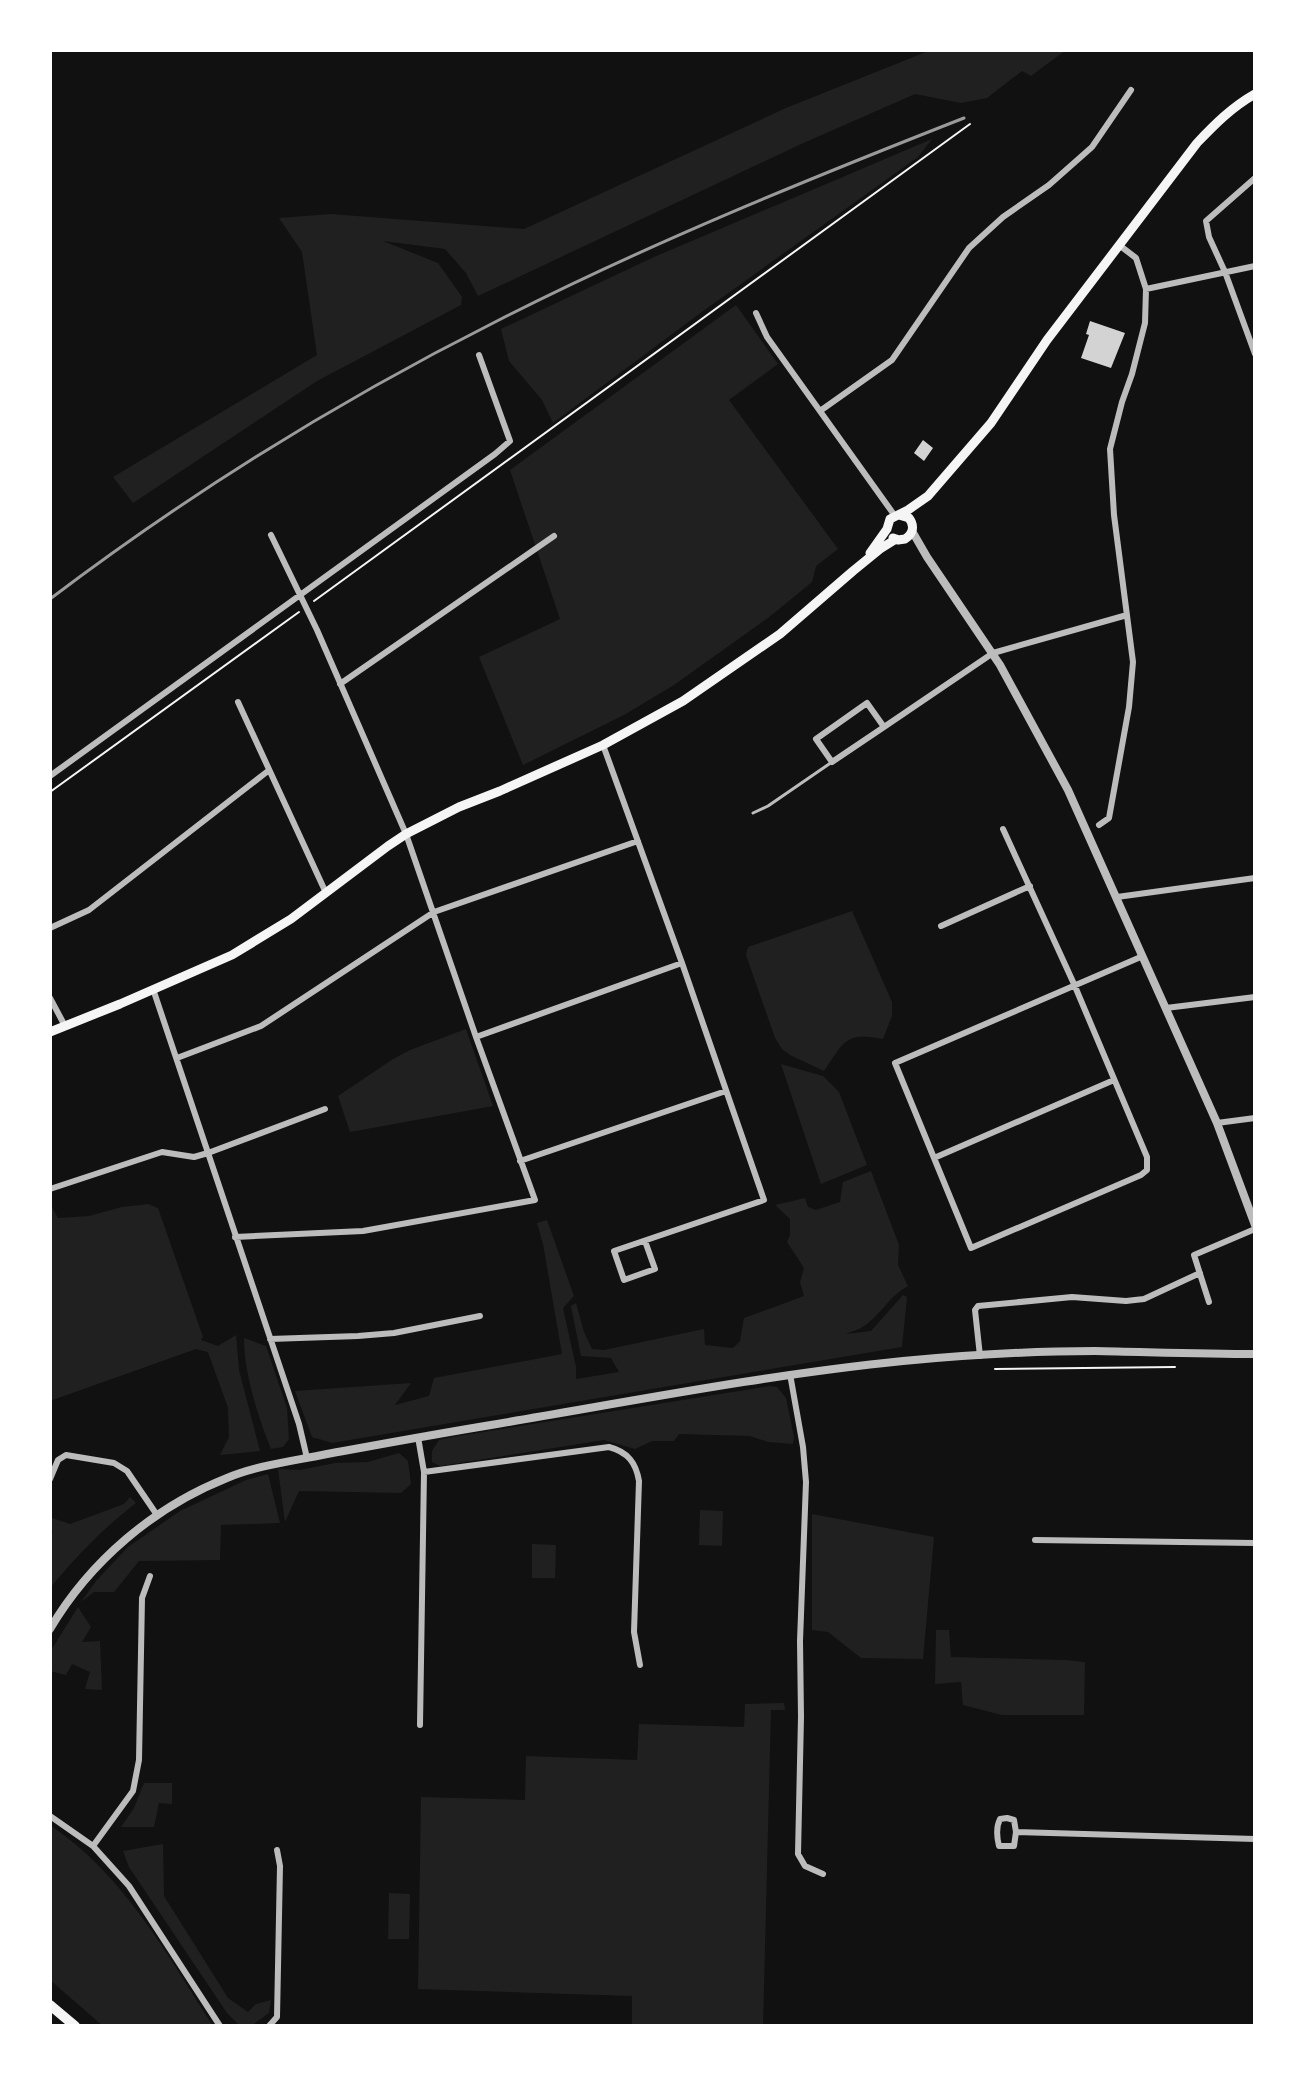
<svg xmlns="http://www.w3.org/2000/svg" width="1305" height="2076" font-family="'Libre Baskerville',serif">
<style>
.green{fill:#202020}
.building{fill:#d3d3d3}
.lines{fill:none;stroke-linecap:round;stroke-linejoin:round}
.path{stroke:#f5f5f5;stroke-width:2}
.service{stroke:#bcbcbc;stroke-width:3}
.minor{stroke:#bcbcbc;stroke-width:6}
.tertiary{stroke:#bcbcbc;stroke-width:8}
.secondary{stroke:#f5f5f5;stroke-width:9}
.primary{stroke:#f5f5f5;stroke-width:10}
.rail{stroke:#9a9a9a;stroke-width:3}
</style>
<rect width="100%" height="100%" fill="#111"/>
<path class="green" d="M931 50H1066L1031 76 1022 71 987 98 961 103 915 94 799 145 478 296 466 273 445 249 383 241 438 263 462 297 461 305 317 381 133 503 113 477 317 355 302 252 279 218 331 214 524 229 786 108Z
M932 139 918 157 699 314 553 423 542 400 509 361 501 329 654 257Z
M736 305 778 364 729 400 838 549 816 566 812 582 768 618 674 685 624 715 523 765 479 657 560 619 510 470Z
M852 911 892 1002V1016L883 1039C845 1031 844 1042 824 1071L790 1055 782 1049 775 1038 746 955 748 947Z
M466 1029 493 1106 350 1132 338 1096 393 1059 410 1050Z
M781 1064 823 1076 839 1092 867 1165 821 1184Z
M871 1171 899 1245 898 1265 908 1286C888 1297 882 1314 864 1326 859 1330 852 1331 846 1334L871 1331 903 1295 907 1297 902 1347 332 1443 312 1437 295 1391 411 1383 395 1405 429 1396 434 1378 562 1354 543 1244 537 1223 547 1220 574 1296 563 1308 576 1367V1379L619 1372 611 1358 581 1356 571 1306 576 1303 584 1332 592 1349 604 1350 704 1329 705 1345 733 1348 740 1341 744 1318 804 1296 800 1282 804 1268 787 1242 790 1235V1219L775 1205 805 1198 808 1207 816 1210 840 1202 843 1182Z
M148 1204 158 1208 203 1337 201 1340 218 1346 236 1335 239 1370 260 1451 220 1455 229 1437 228 1408 208 1352 196 1349 50 1401V1206L51 1205 58 1218 89 1216 122 1207Z
M244 1338 266 1346 287 1408 289 1439 283 1447 271 1449C258 1417 244 1373 244 1338Z
M770 1386 777 1387 786 1398 794 1437 793 1444 768 1442 750 1436 679 1434 674 1441H652L635 1449 604 1440 440 1466 432 1462V1451L439 1440 452 1437Z
M399 1453 408 1461 411 1484 401 1493 299 1491 285 1522 278 1469 300 1470 335 1463 368 1462Z
M268 1474 280 1523 221 1525 220 1560 139 1561 114 1592H94L81 1602 96 1581 128 1547 180 1511 246 1480Z
M130 1497 136 1503C102 1529 77 1556 50 1588V1535L53 1533 50 1526 52 1518 70 1524 124 1504Z
M700 1510 723 1511 722 1546 699 1545Z
M812 1514 934 1537 923 1659 861 1658 828 1632 812 1630Z
M532 1544 556 1545 555 1578H532Z
M78 1607 91 1627 82 1642 100 1641 102 1690 85 1689 90 1672 72 1664 66 1675 50 1671V1652Z
M936 1630H949L951 1657 1066 1660 1085 1662 1084 1715H1002L963 1705 961 1682 935 1684Z
M784 1703 785 1710H771L763 2026H632V1996L418 1989 421 1797 525 1800 526 1756 637 1760 639 1724 744 1727 745 1704Z
M144 1783H172V1804L159 1803 154 1827H121L134 1808Z
M50 1825C124 1875 166 1953 213 2026H103L50 1980Z
M163 1844 164 1896 228 1998 248 2012 256 2004 271 2000 269 2013 251 2026H240L227 2013 129 1867 123 1851Z
M389 1893 410 1894 409 1939H388Z"/>
<path class="building" d="M1090 321 1125 333 1111 368 1081 358 1089 335 1086 334Z
M923 440 933 448 924 461 914 453Z"/>
<g class="lines">
<path class="path" d="M314 601 970 124
M50 792 299 612
M995 1369 1175 1367"/>
<path class="service" d="M753 813 768 806 832 762"/>
<path class="minor" d="M1255 178 1206 221 1209 237 1225 272 1255 354
M1146 289 1255 266
M756 313 767 337 895 516
M820 411 892 360 969 248 1003 217 1049 185 1092 147 1131 90
M340 684 554 536
M238 702 326 893
M884 727 832 762 816 739 867 703 884 727 993 653 1127 615
M603 745 682 963 764 1200 614 1251 624 1280 655 1269 645 1241
M50 776 495 454 510 441 479 355
M1099 825 1109 818 1129 707 1133 662 1114 515 1110 449 1122 402 1132 374 1145 323 1146 289 1136 258 1119 245
M1003 829 1074 984 1147 1157V1170L1141 1175 971 1248 895 1063 1143 956
M1117 897 1255 878
M941 926 1030 886
M50 928 89 910 268 771
M153 989 299 1424 307 1458
M50 998 65 1026
M1166 1008 1255 997
M476 1037 682 963
M177 1058 261 1026 434 912 638 841
M1217 1123 1255 1118
M934 1158 1114 1080
M520 1161 726 1091
M50 1189 162 1152 194 1157 208 1153 325 1109
M235 1237 363 1231 535 1200 476 1037 406 834 317 630 271 535
M1209 1302 1194 1255 1255 1229
M270 1339 358 1336 394 1333 480 1316
M980 1356 975 1310 978 1306 1072 1297 1126 1301 1144 1299 1200 1273
M790 1374 803 1447 806 1482 800 1641 801 1717 798 1854 805 1866 823 1874
M418 1437 424 1472 420 1725
M424 1472 609 1447C628 1452 636 1463 639 1481L634 1632 640 1665
M50 1479 58 1460 66 1455 114 1463 127 1471 157 1515
M1035 1540 1255 1543
M50 1816 93 1846 129 1886 220 2026
M1007 1818 1014 1820 1016 1832 1014 1846H999C997 1838 996 1827 1000 1819Z
M1016 1832 1255 1839
M93 1846 133 1791 139 1760 142 1598 150 1576
M269 2026 277 2017 280 1866 277 1850"/>
<path class="tertiary" d="M912 531 927 557 1000 665 1068 790 1217 1123 1255 1225
M50 1629C90 1561 154 1507 227 1478 258 1465 294 1461 327 1454 382 1444 436 1434 491 1425 628 1402 764 1375 903 1361 966 1355 1031 1351 1095 1351 1148 1352 1202 1354 1255 1354"/>
<path class="secondary" d="M893 538 898 540 905 539C913 534 915 526 909 518L899 515
M870 553 887 529 890 519 908 510 928 496 991 423 1047 340 1197 143C1215 124 1232 107 1255 94
M50 1032 120 1004 232 955 291 919 388 846 406 834 459 807 500 791 603 745 683 701 780 634 853 571 880 549 896 539"/>
<path class="primary" d="M50 2005 75 2026"/>
<path class="rail" d="M50 599C190 493 340 400 497 321 648 244 806 180 964 118"/>
</g>
<rect width="1305" height="2076" fill="none" stroke="#ffffff" stroke-width="104"/>
</svg>
